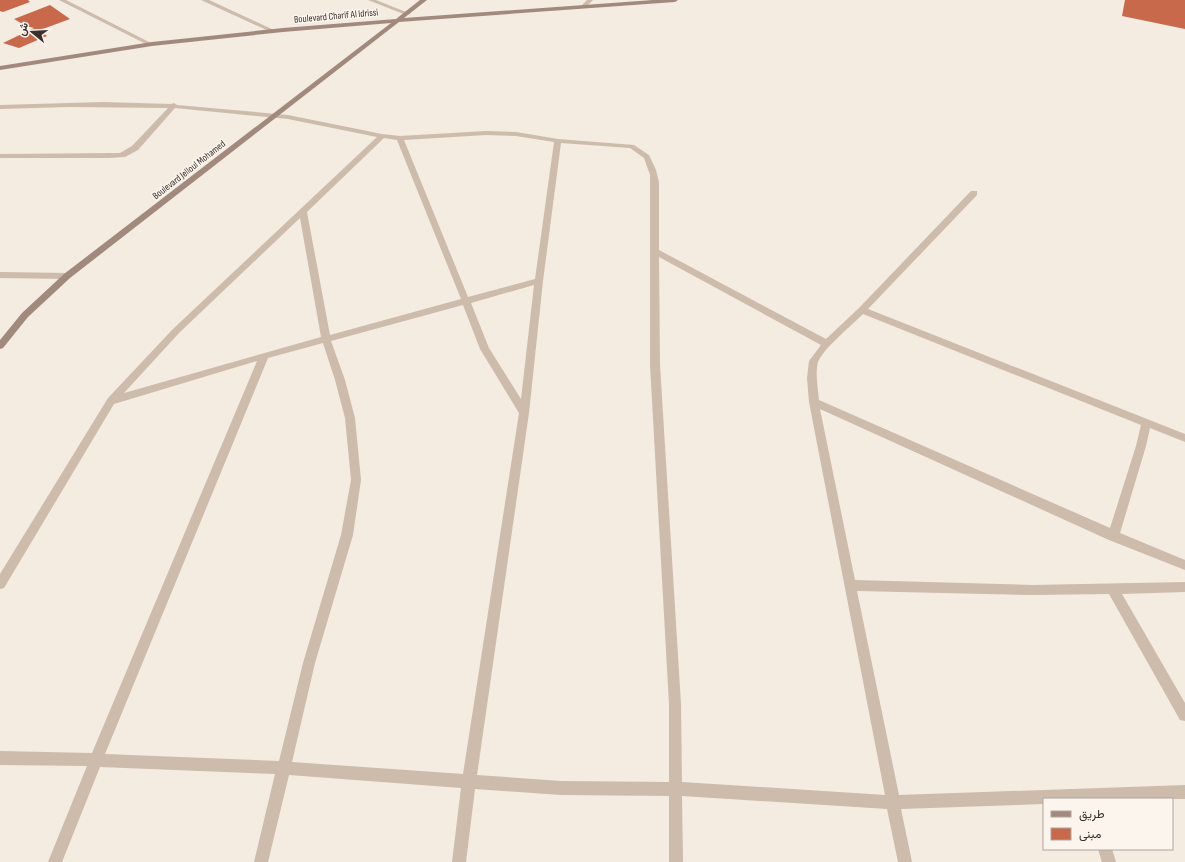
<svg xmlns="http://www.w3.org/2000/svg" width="1185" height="862" font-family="'Sofia Sans Condensed',Vazirmatn,sans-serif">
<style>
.building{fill:#c8694b}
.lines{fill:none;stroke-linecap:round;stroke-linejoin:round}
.street{fill:#cdbbac;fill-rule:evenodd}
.secondary{fill:#a18a7d;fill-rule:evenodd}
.labels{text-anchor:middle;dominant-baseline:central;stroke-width:3;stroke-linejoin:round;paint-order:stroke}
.far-street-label{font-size:10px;fill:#3b302b;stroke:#fbf5ee}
</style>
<rect width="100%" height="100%" fill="#f4ebe1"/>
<path class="building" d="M0 0H28L30 2 3 12 0 11Z
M1125 0H1185V29L1122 16Z
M50 5 70 19 40 30 47 36 19 48 3 43 34 28 26 26 14 19Z"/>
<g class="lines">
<path class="street" d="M59 0H66L153 44 148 45Z
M201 0H209L276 31 271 32Z
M368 0H376L411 14 406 15Z
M587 0H593L585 8H581V6Z
M103 102 171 104 174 103 177 105 288 115 382 134 400 136 486 131 516 132 558 139 634 145 649 155 656 170 659 182V250L826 339 859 308 971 191H977V195L868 309 1185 434V442L1150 428 1146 446 1120 533 1185 560V570L1109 540 820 409 855 580 1032 585 1185 582V592L1122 594 1185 703V721L1180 720 1109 594 1032 595 857 591 899 795 1185 785V799H1044V804L901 809 912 862H898L887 809 682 796 683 862H669V796L561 795 475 789 466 862H452L461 788 289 775 268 862H254L275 774 100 767 62 862H48L87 766 0 765V751L92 753 257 361 114 404 4 588 0 589V574L108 398 173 329 377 137 288 119 175 108 138 150 125 157 109 158H0V154L120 153 132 146 168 108 69 107 0 109V105ZM486 135 516 136 554 142 535 279 468 297 404 140ZM384 138 397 140 461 299 330 335 307 212ZM561 143 630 148 644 158 650 175V365L669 704V782L561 781 477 775 529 413 543 281ZM300 218 321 337 124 393 179 333ZM659 257 821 345 809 361 807 378 809 402 885 795 682 782 681 704 660 365ZM534 285 521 399 489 348 471 303ZM463 305 480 349 519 413 463 774 292 762 315 663 353 535 361 480 355 418 345 380 331 341ZM863 314 1141 425 1136 446 1110 528 819 400C818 388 815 374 818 362 823 349 852 325 863 314ZM323 343 335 380 345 418 351 480 341 535 303 663 279 761 105 754 268 358Z
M0 272 67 273 71 276 67 279 0 278Z
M1098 849H1112L1116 862H1102Z"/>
<path class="secondary" d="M420 0H427L404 18 653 0H678L675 2 399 22 70 278 28 317 3 348 0 349V340L22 313 64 274 391 23 283 32 152 46 0 70V66L152 42 283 28 396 19Z"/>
</g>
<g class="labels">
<g class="far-street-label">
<text transform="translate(336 16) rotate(-5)">Boulevard Charif Al Idrissi</text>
<text transform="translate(189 170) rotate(-38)">Boulevard Jelloul Mohamed</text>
</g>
</g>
<rect x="1043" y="798" width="130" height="52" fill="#fbf5ee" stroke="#aea6a0"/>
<rect x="1051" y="811" width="20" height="6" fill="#a18a7d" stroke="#aea6a0"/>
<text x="1079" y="818" font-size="12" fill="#3b302b">طريق</text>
<rect x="1051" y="828" width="20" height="12" fill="#c8694b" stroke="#aea6a0"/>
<text x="1079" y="838" font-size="12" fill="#3b302b">مبنى</text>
<g transform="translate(32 32) rotate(288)" stroke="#fbf5ee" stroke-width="3" paint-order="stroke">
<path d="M0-3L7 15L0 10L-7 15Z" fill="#3b302b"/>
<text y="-6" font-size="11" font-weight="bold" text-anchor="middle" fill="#3b302b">ش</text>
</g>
</svg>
